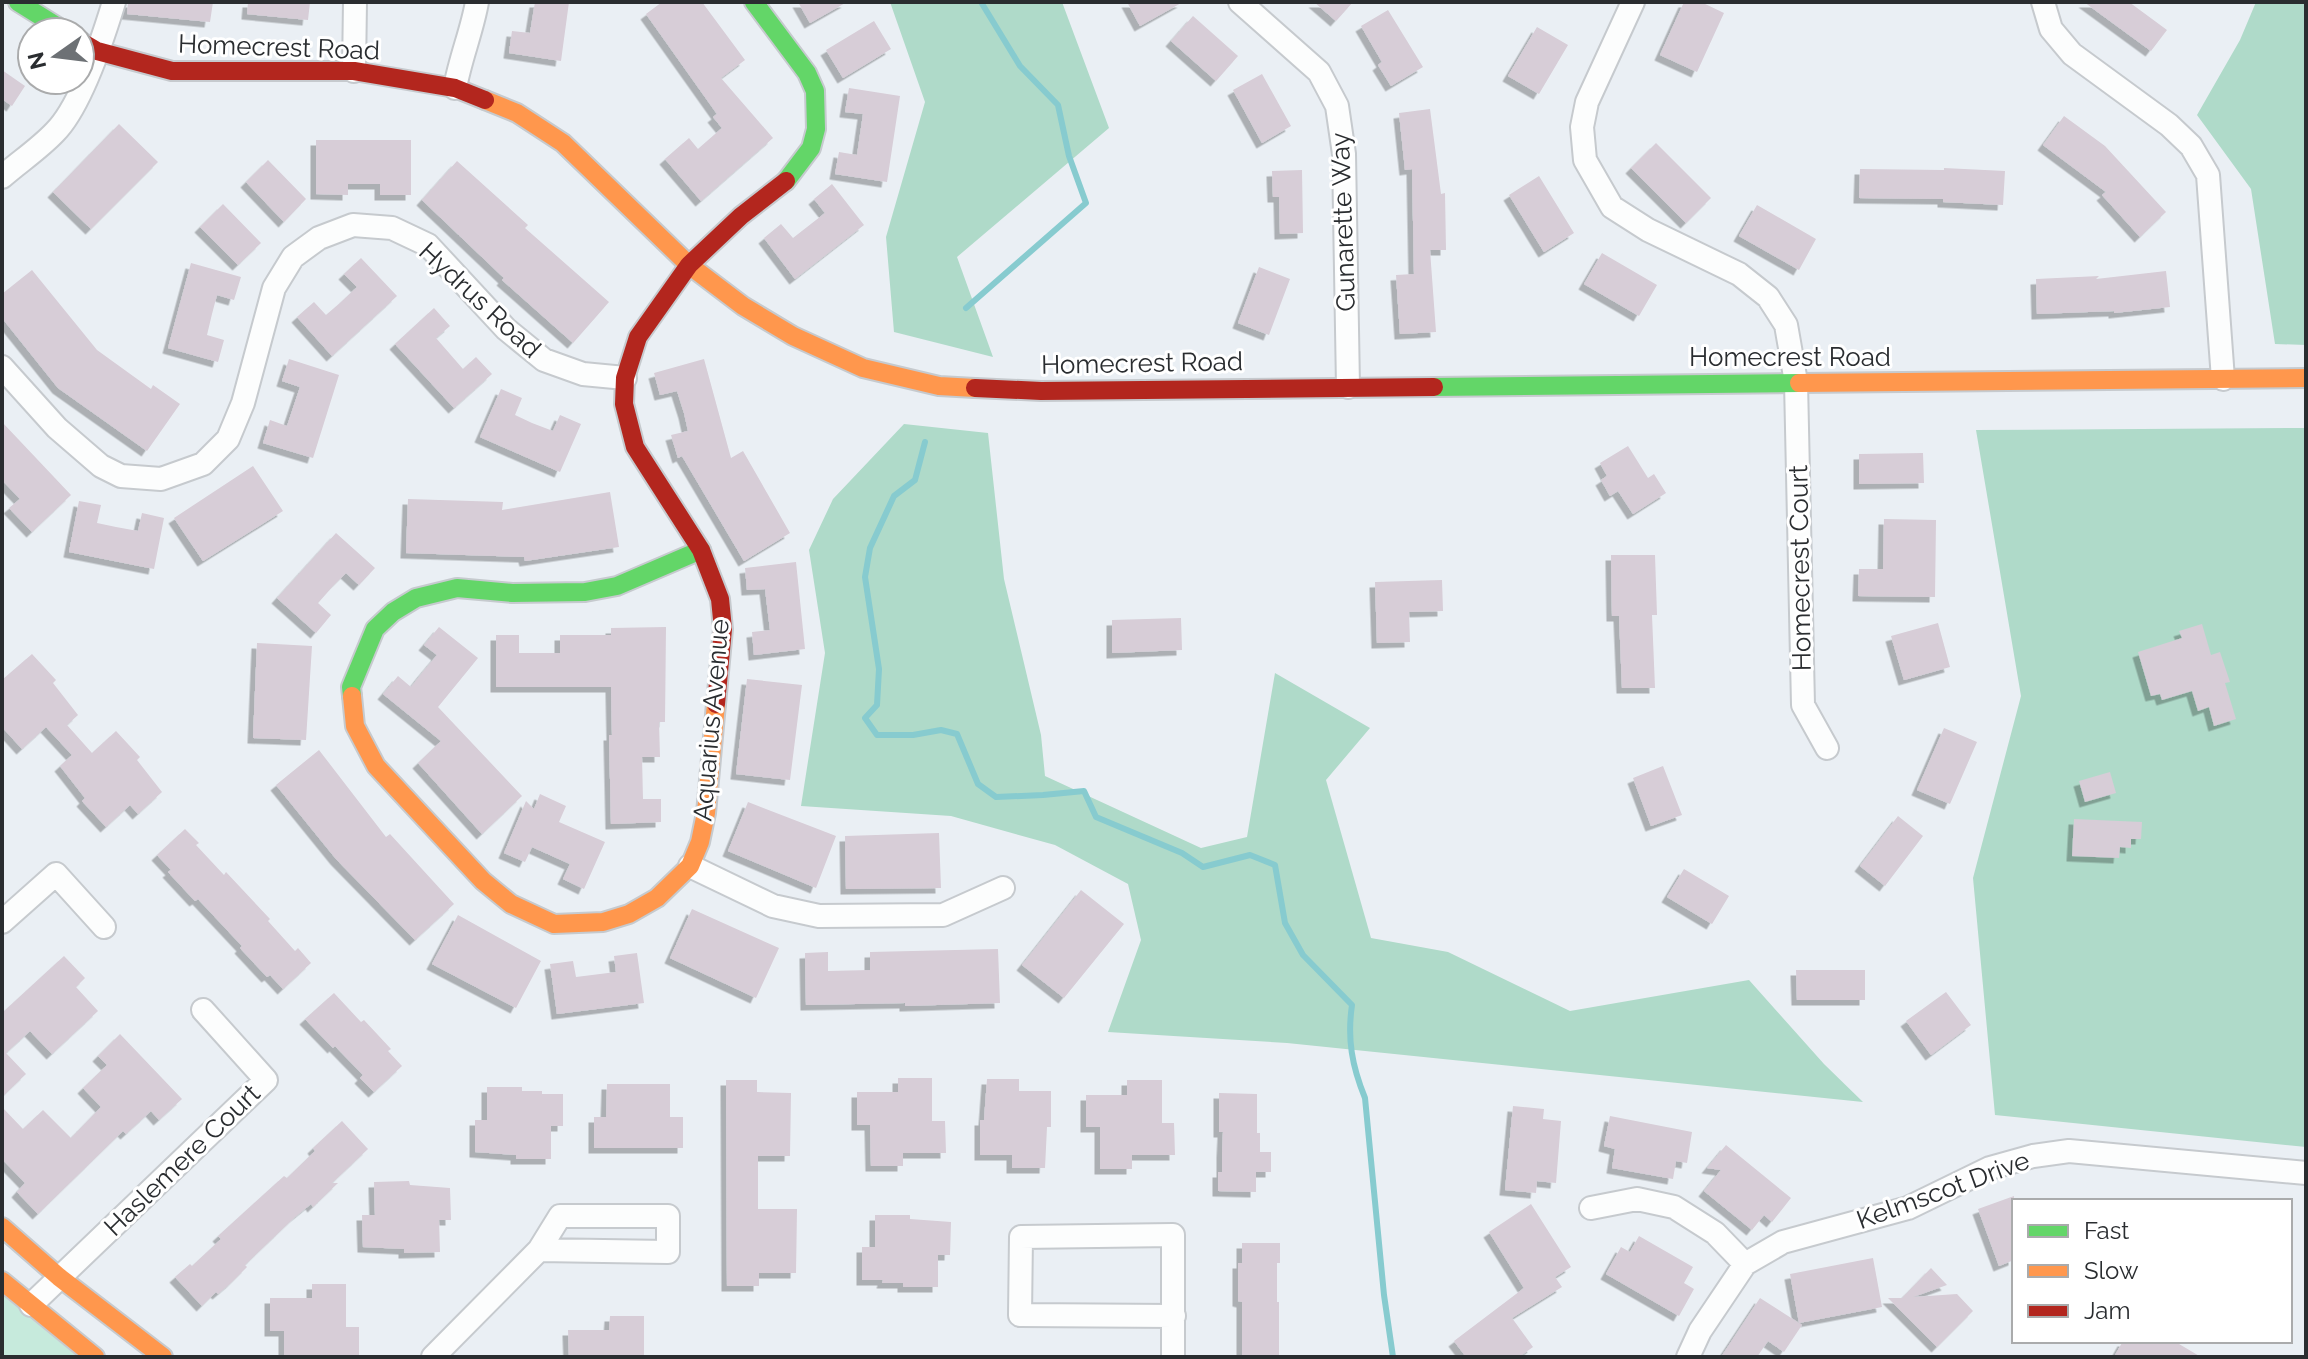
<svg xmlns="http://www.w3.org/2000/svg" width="2308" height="1359" font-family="Raleway,sans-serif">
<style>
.green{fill:#c6eadc}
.forest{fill:#afdac9}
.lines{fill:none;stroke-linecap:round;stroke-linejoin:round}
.stream{stroke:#87cbcf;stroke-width:6}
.building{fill:#d7cdd7;filter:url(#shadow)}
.street-casing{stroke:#c6cace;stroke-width:26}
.fast-casing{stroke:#c6cace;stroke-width:22}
.slow-casing{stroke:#c6cace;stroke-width:22}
.jam-casing{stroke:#c6cace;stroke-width:22}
.street{stroke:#fcfdfd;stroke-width:22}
.fast{stroke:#63d668;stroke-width:18}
.slow{stroke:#ff974d;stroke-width:18}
.jam{stroke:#b3261e;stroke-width:18}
.labels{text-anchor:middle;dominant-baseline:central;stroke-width:6;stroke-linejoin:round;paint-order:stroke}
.street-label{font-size:26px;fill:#2a2d30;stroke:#fff}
</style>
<defs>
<filter id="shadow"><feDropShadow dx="-5.5" dy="5.5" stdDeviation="0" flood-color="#0004"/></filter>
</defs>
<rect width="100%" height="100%" fill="#eaeff4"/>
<path class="green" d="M2 1295 78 1357H2Z"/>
<path class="forest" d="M890 2H1062L1109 128 957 257 993 357 894 332 886 237 925 102Z
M2256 2H2306V345L2275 344 2251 189 2197 115 2240 40Z
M904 424 988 433 1004 579 1041 735 1045 776 1201 848 1247 837 1275 673 1370 728 1326 780 1371 938 1448 952 1570 1011 1749 980 1824 1064 1863 1102 1287 1043 1108 1032 1141 940 1128 884 1055 845 951 816 801 806 825 653 809 550 833 499Z
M2306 428V1147L1995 1115 1973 878 2021 696 1976 430Z"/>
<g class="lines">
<path class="stream" d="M966 308 1086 203 1069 156 1058 105 1020 66 981 2
M925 442 915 480 894 496 870 548 865 577 879 669 877 705 865 718 877 735H913L941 730 957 734 978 784 996 797 1043 795 1084 791 1096 817 1182 853 1203 867 1250 855 1275 865 1285 923 1303 955 1352 1005C1347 1039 1352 1066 1365 1098L1384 1295 1393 1357"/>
</g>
<path class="building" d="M128 2H213L210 22 127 14Z
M248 2H310L308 20 247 14Z
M535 2H569L561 61 509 53 512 31 530 33Z
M662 2H702L745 60 721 78 773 138 701 201 665 159 689 138 698 149 722 128 713 117 717 114 646 14Z
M798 2H847L810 23Z
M1127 2H1183L1140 26Z
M1314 2H1353L1336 21Z
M1684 2H1701L1724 13 1697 72 1660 55Z
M2084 2H2129L2167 30 2151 51Z
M1388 10 1423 67 1391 86 1378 65 1382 62 1361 26Z
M1193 16 1238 56 1216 81 1171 41Z
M874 21 891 49 843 78 826 50Z
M1537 27 1568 45 1539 94 1508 76Z
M2 70 25 86 12 106 2 99Z
M1262 74 1291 126 1262 143 1233 90Z
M849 88 900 96 887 182 835 174 839 152 857 155 863 114 845 112Z
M1430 109 1441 194 1445 193 1446 250H1430L1436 332 1400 334 1396 275 1414 274 1412 169 1405 170 1399 113Z
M2064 116 2105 146 2166 212 2140 237 2102 195 2106 192 2043 145Z
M119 124 158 162 91 229 53 192Z
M316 140H411V195H380V184H348V195L316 194Z
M1656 143 1711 198 1686 223 1631 168Z
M268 160 306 199 284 222 246 182Z
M457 161 528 225 525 228 609 302 573 343 502 280 504 278 422 200Z
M1944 168 2005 171 2003 205 1943 202V199L1859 198 1860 169 1944 170Z
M1302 170 1303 233 1280 234 1279 197H1273L1272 171Z
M1539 176 1574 233 1544 252 1509 195Z
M832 184 864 225 795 279 764 238 781 224 793 238 825 213 814 199Z
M223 204 261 243 238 265 200 227Z
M1757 205 1816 239 1799 270 1739 236Z
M1602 253 1657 285 1639 316 1584 284Z
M361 258 397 296 332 356 297 317 314 302 326 315 340 303 357 287 344 274Z
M191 263 241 277 234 300 217 295 212 314 207 335 224 340 218 362 168 348Z
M1259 267 1290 279 1269 335 1238 323Z
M32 270 97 350 151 389 153 385 180 404 147 451 58 388 2 318V294Z
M2166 271 2170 307 2114 313V311L2037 314 2036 279 2099 276 2096 279Z
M434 308 450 326 436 338 463 369 476 357 492 374 454 408 395 344Z
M289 359 339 375 313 458 263 443 270 420 287 426 300 387 282 381Z
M704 359 731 458 743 451 790 533 744 561 682 456 678 458 671 435 688 431 684 413 677 391 660 395 654 373Z
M501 389 522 398 515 415 532 423 553 431 560 415 581 424 560 472 480 437Z
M2 422 71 495 32 532 9 508 20 499 2 480Z
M1628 446 1648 478 1654 474 1666 493 1633 514 1618 491 1610 496 1601 480 1607 476 1600 463Z
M1923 453 1924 483 1859 484V454Z
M253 466 283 511 203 561 174 518Z
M610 492 619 547 525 561 524 557 406 553 408 499 503 502 502 510Z
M79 501 101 505 97 523 116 527 138 531 142 513 164 518 154 569 69 552Z
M1884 519 1936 520 1935 597 1858 596 1859 569H1883Z
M336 533 375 568 359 585 346 573 333 586 318 603 331 615 316 633 277 598Z
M1611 555H1655L1657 615H1652L1655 688H1622L1619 616H1612Z
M796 562 805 649 754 655 752 632 770 630 765 589 747 590 745 568Z
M1442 580 1443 611 1409 612 1410 642 1377 643 1375 582Z
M1181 618 1182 650 1112 653V620Z
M1938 623 1950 667 1904 680 1891 636Z
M2202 624 2211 655 2220 652 2230 682 2225 683 2236 719 2214 726 2209 707 2198 711 2192 691 2162 700 2160 694 2151 696 2138 652 2182 638 2179 631Z
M439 627 478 658 438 707 522 796 482 834 418 763 441 741 383 694 398 676 411 687 422 673 437 655 424 645Z
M666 627 665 722H659L660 757H642L643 799H661V822L611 824 609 735H612L611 687H496V635H519V653H560V635H611V628Z
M257 643 312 646 306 740 253 738Z
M32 654 56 680 53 683 78 715 67 725 92 753 116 731 140 757 137 760 162 792 138 814 130 805 106 827 82 801 85 798 60 766 72 755 46 727 22 749 2 727V680Z
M747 679 802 685 790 780 736 774Z
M1944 728 1977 742 1950 804 1917 790Z
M319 750 386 837 390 834 454 904 415 940 336 859 276 785Z
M1663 766 1682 815 1651 826 1633 778Z
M2110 772 2116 793 2085 802 2079 781Z
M540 794 566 806 559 822 605 842 584 889 563 879 570 864 532 847 525 862 504 853 526 801 534 809Z
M748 802 836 836 816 888 728 851Z
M1898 816 1923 836 1885 886 1860 866Z
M2074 819 2142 822 2141 839H2131V848L2120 847 2119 858 2072 856Z
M185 829 199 843 196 845 224 875 226 872 270 919 268 921 295 951 298 948 311 963 283 989 270 975 267 977 240 948 242 946 198 899 195 901 168 872 171 870 157 855Z
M939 833 941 888 846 889 845 836Z
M1684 869 1729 896 1712 924 1667 897Z
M1081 890 1124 924 1064 998 1022 965Z
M692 909 779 948 756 998 670 958Z
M458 915 541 961 516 1008 432 964Z
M998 949 1000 1003 905 1006V1003L806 1005 805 953 828 952V971L870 970V952Z
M637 953 644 1003 557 1014 550 964 573 961 576 977 616 972 614 956Z
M64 956 85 978 76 987 98 1011 52 1054 30 1031 6 1053 26 1074 2 1097V1013Z
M1796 970H1865V1000H1797Z
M1946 992 1971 1025 1931 1055 1906 1021Z
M334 993 361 1022 364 1020 391 1049 388 1051 402 1066 374 1092 360 1078 363 1075 335 1046 333 1048 305 1019Z
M120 1034 182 1099 159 1120 151 1111 126 1134 123 1131 38 1214 17 1192 25 1183 2 1159V1107L23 1129 43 1110 71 1138 101 1107 83 1088 107 1065 98 1056Z
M898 1078H932V1121H945L946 1153H903V1166H871L870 1125H857V1092H898Z
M987 1079H1019V1091H1051V1127H1047L1045 1168H1012V1155H980V1120H984Z
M726 1080H757V1092L791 1093 790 1156H758V1209H797L796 1273H759V1286H727Z
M1127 1080H1162V1123H1174L1175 1155H1132V1169H1100V1127H1086V1095H1127Z
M607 1084H670V1117H683V1148H594V1117H606Z
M487 1087H522V1091H542V1094H563V1126H551V1159H516V1155L475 1152V1120H487Z
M1219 1093 1257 1094V1133H1260V1152H1271V1172H1256V1192L1218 1191V1172H1222V1152L1223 1132H1219Z
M1513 1106 1544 1109 1543 1119 1561 1121 1556 1183 1537 1181 1536 1193 1505 1190Z
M1610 1116 1692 1132 1687 1163 1676 1161 1673 1179 1612 1168 1615 1149 1604 1146Z
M342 1121 368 1149 332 1183H338L313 1207 311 1204 295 1217 245 1265 247 1267 232 1282 218 1294 216 1292 202 1306 175 1277 190 1264 192 1266 221 1239 218 1236 284 1176 287 1178 315 1151 313 1148Z
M1726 1145 1791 1198 1772 1222 1764 1215 1752 1230 1704 1191 1721 1170 1707 1168Z
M409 1181 410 1185 450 1188 451 1220H439L440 1252 404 1253V1249L363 1247 362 1215H375L374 1182Z
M2014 1196V1260L1999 1266 1978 1209Z
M1531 1204 1571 1267 1555 1277 1562 1287 1512 1318 1533 1347 1519 1357H1466L1454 1341 1524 1288 1489 1232Z
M875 1215H910V1219L951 1222 950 1255H938V1287H903V1283H882L883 1280H862V1247H875Z
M1639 1236 1693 1267 1684 1283 1694 1289 1679 1316 1606 1274 1621 1247 1630 1252Z
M1242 1243H1280V1263H1277V1302H1279V1357H1242V1302L1238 1301V1263H1242Z
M1873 1258 1882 1307 1799 1323 1790 1274Z
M1931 1268 1947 1285 1913 1297 1957 1294 1973 1311 1937 1347 1888 1298H1902Z
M312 1284H346V1327H359V1357H284V1331H270V1298H312Z
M1760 1298 1802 1325 1784 1352 1768 1341 1757 1357H1721Z
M610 1316H644V1357H569L568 1330H609Z
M2123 1341H2174L2201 1357H2114Z"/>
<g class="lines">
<defs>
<path id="street" d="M1240 2 1319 72 1337 106 1344 154 1348 387
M1633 2 1587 102 1582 127 1585 160 1612 207 1648 230 1739 274 1768 297 1786 325 1796 382 1803 705 1827 748
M2043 2 2051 29 2072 54 2169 125 2191 146 2208 175 2223 379
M354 71 355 2
M455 88C460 59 472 31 477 2
M2 177C19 162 39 149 55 132 80 107 103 38 114 2
M2 367 57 428 101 466 121 476 161 479 203 464 228 439 243 403 274 288 293 257 319 238 353 225 392 228 428 245 506 329 544 360 583 374 625 378
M690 866 773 906 819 916 943 915 1003 888
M2 922 56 874 104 927
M1591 1208 1637 1199 1674 1207 1715 1233 1745 1264
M31 1305 266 1080 203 1010
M433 1357 539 1250 560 1216H668V1252L539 1250
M1173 1357V1235L1021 1237 1020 1315 1174 1316
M1688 1357 1700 1331 1745 1264 1783 1242 1908 1208 1990 1168 2033 1156 2069 1151 2306 1173"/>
<path id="fast" d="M18 2 66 32
M754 2 807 73 815 91 816 129 811 148 786 181
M1434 387 1799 383
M352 696 351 687 375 629 393 612 416 598 457 588 512 593 585 592 617 586 701 550"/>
<path id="slow" d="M485 100 517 113 563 143 689 265 743 306 793 336 863 368 939 386 975 388
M1799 383 2306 378
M352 696 355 726 376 766 483 881 511 904 554 924 603 922 629 914 657 898 690 866 700 842 706 813 716 704
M2 1227 59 1277 163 1357
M2 1281 95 1357"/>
<path id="jam" d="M80 41 97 51 172 71H354L455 88 485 100
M975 388 1041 391 1434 387
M716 704 723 629 720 599 701 550 635 447 624 404 625 378 638 337 689 265 741 216 786 181"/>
</defs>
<use href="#street" class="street-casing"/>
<use href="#fast" class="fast-casing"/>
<use href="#slow" class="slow-casing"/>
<use href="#jam" class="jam-casing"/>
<use href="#street" class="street"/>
<use href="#fast" class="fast"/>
<use href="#slow" class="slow"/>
<use href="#jam" class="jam"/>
</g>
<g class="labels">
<g class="street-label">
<text transform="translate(279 47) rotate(2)">Homecrest Road</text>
<text transform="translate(1343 222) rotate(-92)">Gunarette Way</text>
<text transform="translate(480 300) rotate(43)">Hydrus Road</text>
<text x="1790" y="357">Homecrest Road</text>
<text transform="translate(1142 363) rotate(-1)">Homecrest Road</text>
<text transform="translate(1800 568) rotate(-91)">Homecrest Court</text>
<text transform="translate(711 720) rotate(-85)">Aquarius Avenue</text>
<text transform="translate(182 1160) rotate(-44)">Haslemere Court</text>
<text transform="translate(1943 1190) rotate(-20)">Kelmscot Drive</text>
</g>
</g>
<rect width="2308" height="1359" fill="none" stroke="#2a2d30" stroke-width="8"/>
<rect x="2012" y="1199" width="280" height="144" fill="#ffffff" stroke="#aaabac" stroke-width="2"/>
<rect x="2028" y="1225" width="40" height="12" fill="#63d668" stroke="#aaabac" stroke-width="2"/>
<text x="2084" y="1239" font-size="24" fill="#2a2d30">Fast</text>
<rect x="2028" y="1265" width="40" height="12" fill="#ff974d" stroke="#aaabac" stroke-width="2"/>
<text x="2084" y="1279" font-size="24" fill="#2a2d30">Slow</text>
<rect x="2028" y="1305" width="40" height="12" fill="#b3261e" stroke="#aaabac" stroke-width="2"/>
<text x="2084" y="1319" font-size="24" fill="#2a2d30">Jam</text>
<g transform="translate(56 56) rotate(256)"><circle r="38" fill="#ffffff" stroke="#aaabac" stroke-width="2"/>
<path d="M0-6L14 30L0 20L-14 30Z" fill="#6d7175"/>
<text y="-12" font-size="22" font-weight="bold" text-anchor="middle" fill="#2a2d30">N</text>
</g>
</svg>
